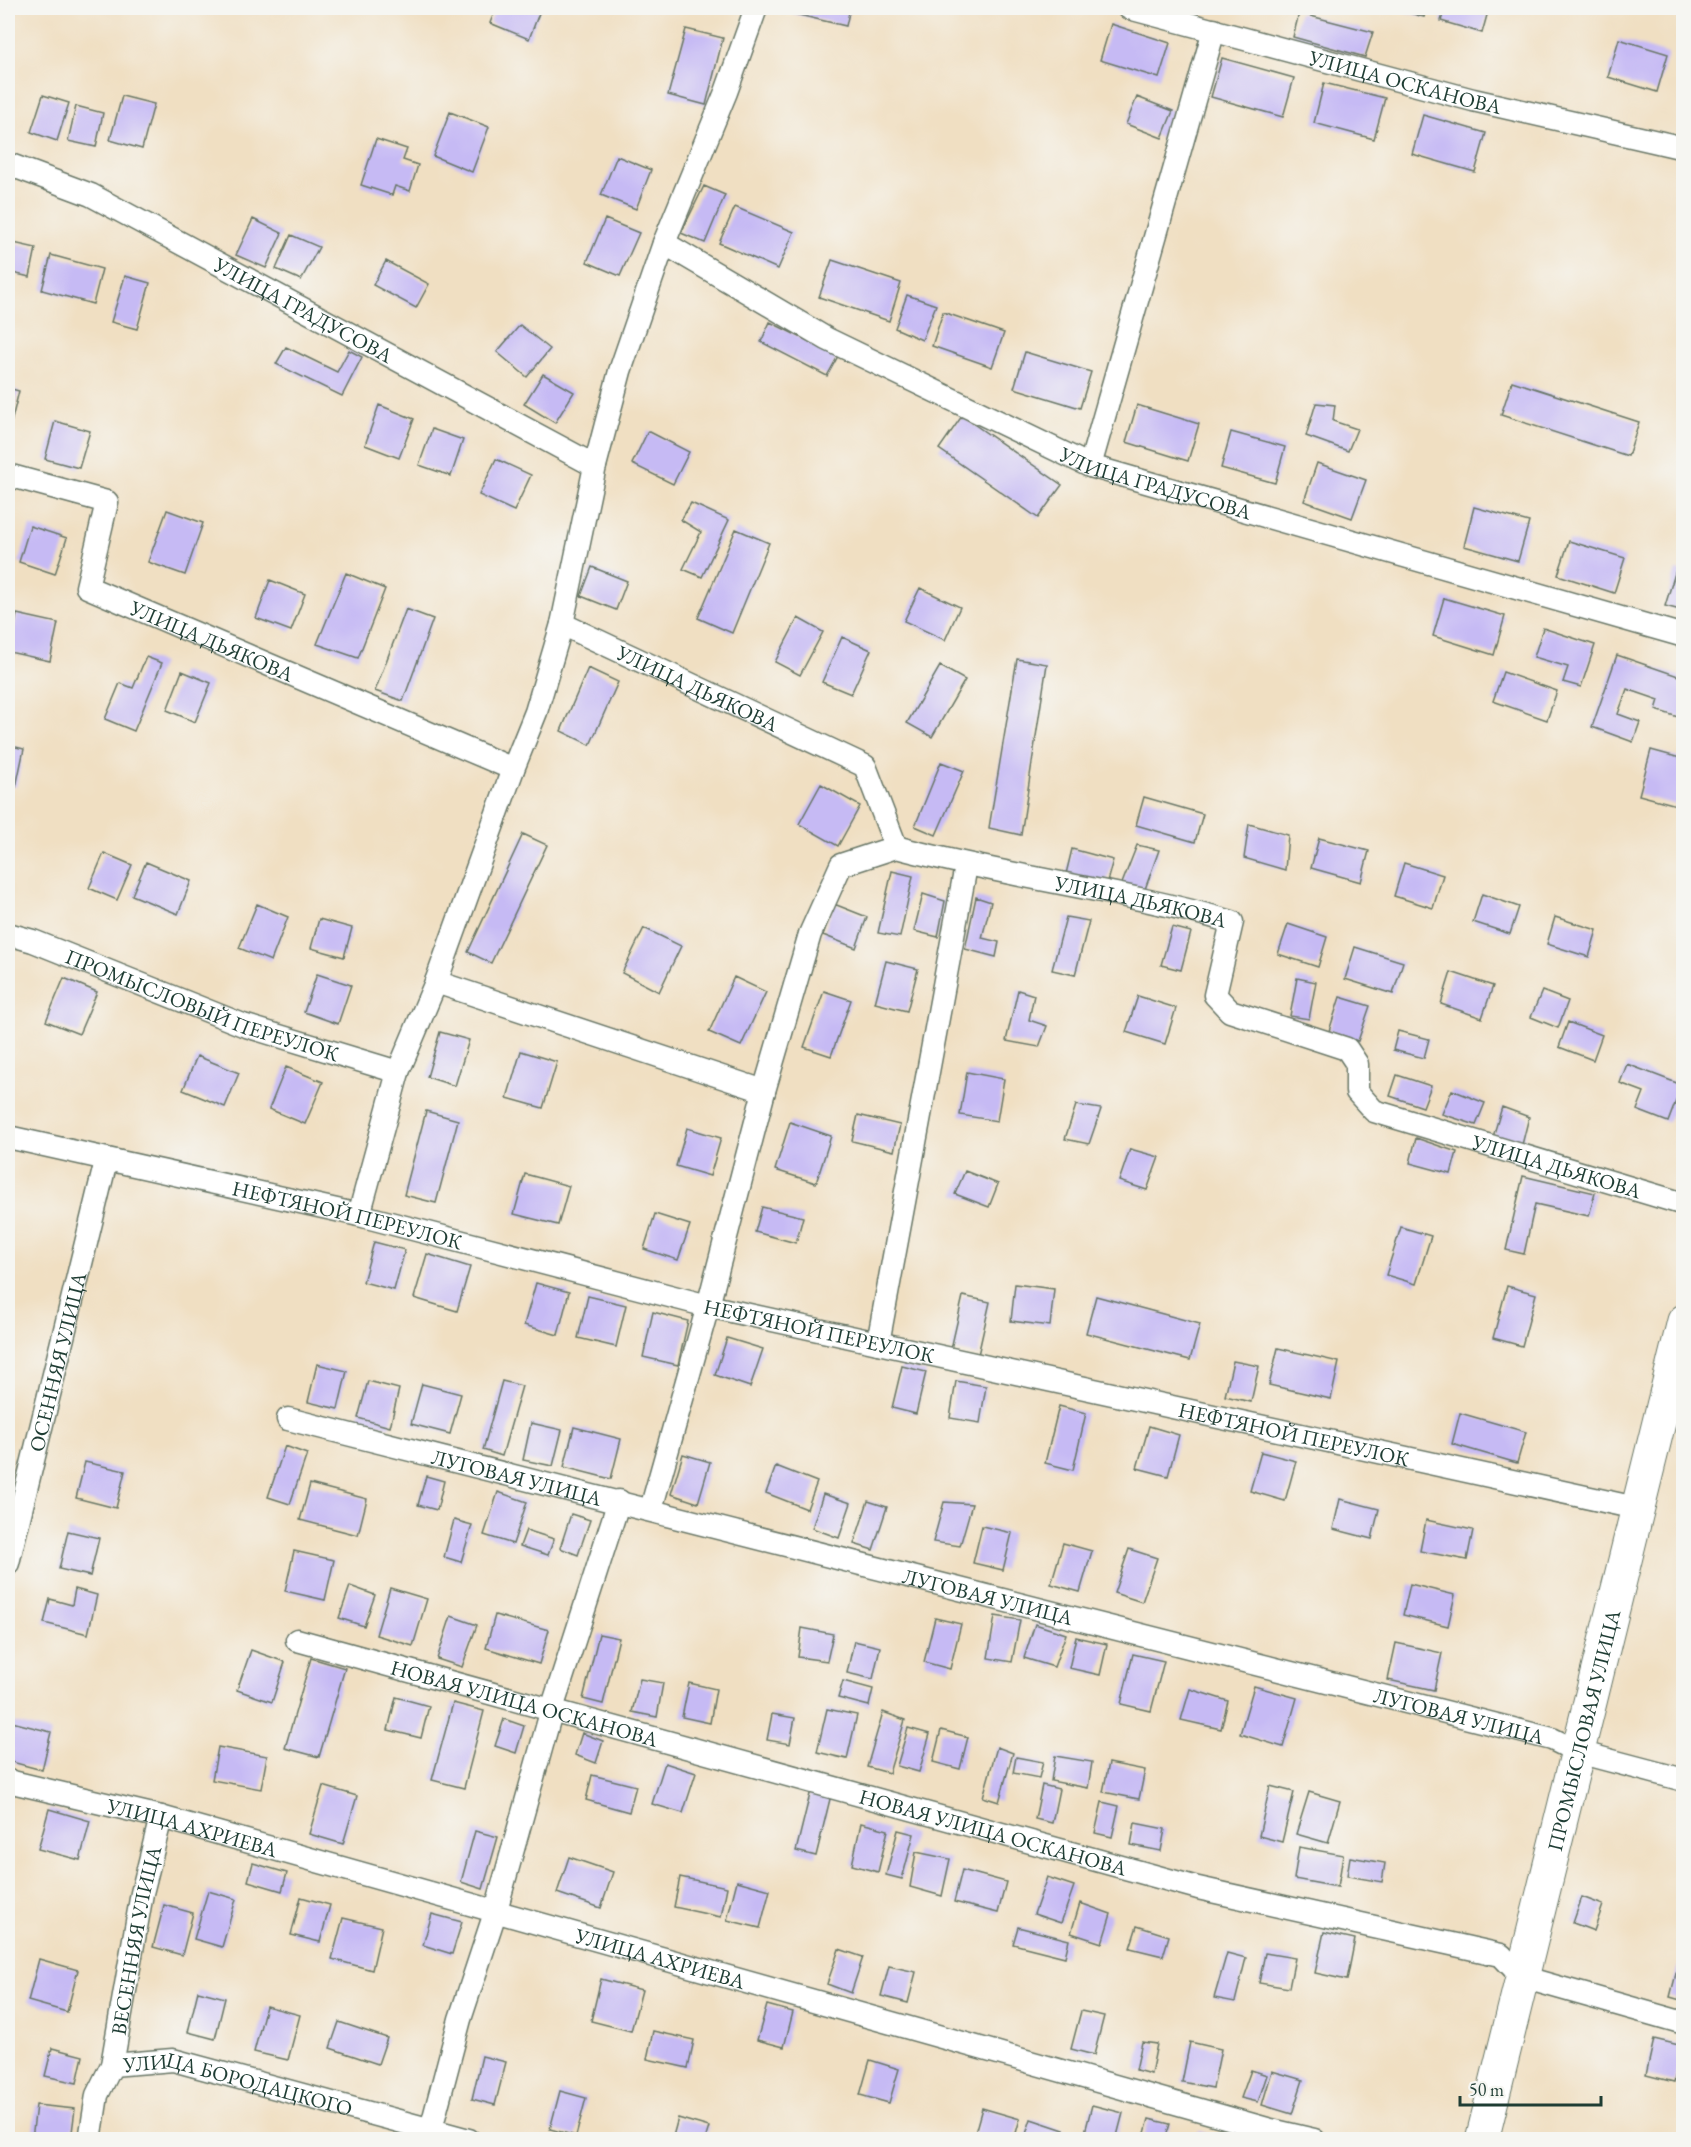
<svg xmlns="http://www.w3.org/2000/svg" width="1691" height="2147" font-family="'EB Garamond',serif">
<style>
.building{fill:#c6baf4}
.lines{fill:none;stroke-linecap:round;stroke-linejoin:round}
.street-casing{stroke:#687666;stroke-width:25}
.secondary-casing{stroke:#687666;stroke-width:35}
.street{stroke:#fff;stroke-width:22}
.secondary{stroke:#fff;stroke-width:33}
.labels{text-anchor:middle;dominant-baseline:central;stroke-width:5;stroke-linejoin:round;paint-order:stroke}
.street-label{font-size:21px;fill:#1f3d34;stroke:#f6f6f2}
</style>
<rect width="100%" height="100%" fill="#f6f6f2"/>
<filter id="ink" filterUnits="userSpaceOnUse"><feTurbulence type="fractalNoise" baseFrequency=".0167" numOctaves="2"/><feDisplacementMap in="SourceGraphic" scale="12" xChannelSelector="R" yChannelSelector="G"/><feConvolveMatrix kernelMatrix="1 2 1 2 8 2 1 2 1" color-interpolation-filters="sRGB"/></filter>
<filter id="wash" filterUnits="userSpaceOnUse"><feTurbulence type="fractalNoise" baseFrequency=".008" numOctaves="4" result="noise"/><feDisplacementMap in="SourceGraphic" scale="24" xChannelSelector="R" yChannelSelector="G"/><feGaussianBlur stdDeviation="1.35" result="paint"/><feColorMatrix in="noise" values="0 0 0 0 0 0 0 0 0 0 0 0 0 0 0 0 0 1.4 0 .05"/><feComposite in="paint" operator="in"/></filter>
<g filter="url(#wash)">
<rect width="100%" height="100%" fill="#f0dfc2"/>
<g id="blocks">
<path class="building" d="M496 8H541L529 39 490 23Z
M787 8H850L846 26 786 12Z
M1392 8H1427L1424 17Z
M1445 8H1489L1482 33 1441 21Z
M1299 13 1373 32 1365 57 1293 37Z
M1111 24 1170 43 1159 78 1100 60Z
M686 29 723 38 706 105 668 95Z
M1619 39 1668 54 1657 92 1608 77Z
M1222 58 1294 78 1283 117 1211 97Z
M1324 83 1385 98 1374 139 1314 123Z
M43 95 69 103 57 141 31 132Z
M122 96 154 104 142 149 110 140Z
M1137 97 1173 111 1162 138 1126 124Z
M76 106 103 113 96 147 68 141Z
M450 112 489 127 472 172 433 156Z
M1423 115 1486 133 1475 172 1412 154Z
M376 139 407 149 403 160 418 165 410 191 395 186 392 195 361 185Z
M617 156 651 170 636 209 601 195Z
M704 186 725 195 705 243 681 233Z
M735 207 794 232 778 269 719 243Z
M8 213 15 215 9 242 36 248 30 277 8 272Z
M253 219 282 233 266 268 236 255Z
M605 219 639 233 620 276 587 262Z
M291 235 319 247 301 280 276 269Z
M51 255 102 269 93 304 42 290Z
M832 260 901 283 889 321 819 297Z
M386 261 429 284 416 308 373 285Z
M125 276 150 283 137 329 111 322Z
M907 295 936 305 922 340 895 328Z
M943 312 1004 333 992 367 932 346Z
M770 322 838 356 827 376 761 342Z
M520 325 550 349 527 377 497 352Z
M286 347 337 372 349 350 362 357 342 396 276 364Z
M1025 352 1091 372 1080 408 1014 388Z
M543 374 574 392 555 423 524 404Z
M1512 381 1639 422 1628 456 1501 415Z
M8 388 19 391 8 435Z
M1316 403 1335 405 1333 421 1357 429 1348 451 1306 436Z
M379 405 414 419 399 458 365 445Z
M1137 405 1199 424 1188 461 1126 442Z
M962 416 1062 485 1038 518 939 449Z
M55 421 90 431 79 468 45 459Z
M432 429 463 440 451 476 419 465Z
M648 431 689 452 673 484 632 464Z
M1231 432 1285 447 1275 483 1221 468Z
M496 459 531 475 514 511 479 495Z
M1317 463 1366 480 1352 518 1304 501Z
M691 503 729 520 702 577 683 569 701 532 681 520Z
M1474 507 1529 522 1518 561 1464 546Z
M167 510 203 523 185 575 148 562Z
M30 526 67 538 55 574 19 562Z
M736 529 769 543 732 633 698 618Z
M1569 541 1625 558 1614 593 1558 575Z
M592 567 627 581 616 610 581 596Z
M1676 570 1684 572V611L1665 606Z
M346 573 385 589 358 658 317 644Z
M270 580 305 594 291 631 256 618Z
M920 588 960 607 945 640 904 621Z
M1444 598 1505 616 1494 655 1433 636Z
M406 609 433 619 403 701 375 691Z
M17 614 58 623 50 661 9 652Z
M798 618 823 632 800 675 775 662Z
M1543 628 1595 645 1581 687 1563 682 1568 667 1534 657Z
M842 637 871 650 851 694 822 682Z
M1617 655 1684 678V719L1656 710 1659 700 1627 689 1618 714 1640 722 1633 742 1592 727Z
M146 657 162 663 134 731 105 719 120 683 133 688Z
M1017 659 1047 664 1021 835 989 828Z
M940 666 965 680 932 737 907 723Z
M588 668 618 682 590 745 561 731Z
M182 671 211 683 195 722 167 710Z
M1503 672 1557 691 1547 720 1493 701Z
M8 745 24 749 16 787 8 785Z
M1651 750 1684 759V807L1639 795Z
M941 762 964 771 936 835 915 826Z
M821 784 860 806 838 846 799 824Z
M1144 797 1203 814 1195 842 1136 825Z
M1249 824 1288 835 1285 870 1244 858Z
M523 834 547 845 491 963 468 952Z
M1319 838 1369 851 1361 882 1311 868Z
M1137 845 1159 850 1144 892 1121 886Z
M1072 849 1113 860 1106 885 1066 874Z
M104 853 132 865 117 900 89 888Z
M146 862 191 881 178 914 132 895Z
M1404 863 1443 875 1433 908 1394 896Z
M892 871 913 876 900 937 878 933Z
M923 894 945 901 938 937 914 931Z
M1482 894 1519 907 1510 934 1473 922Z
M976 897 991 902 982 938 999 942 996 957 965 949Z
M257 904 288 917 271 961 239 948Z
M834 904 867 917 856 948 823 935Z
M1066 917 1089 921 1075 975 1052 970Z
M1555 917 1597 930 1589 957 1547 944Z
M319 919 352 928 344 957 311 948Z
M1288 924 1327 937 1318 967 1278 954Z
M1172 927 1191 932 1181 970 1161 965Z
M644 928 681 946 659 992 622 973Z
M1355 947 1403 962 1393 994 1345 979Z
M886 961 918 969 907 1011 875 1003Z
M1451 972 1493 986 1482 1018 1441 1004Z
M317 974 351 985 338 1024 304 1012Z
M734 977 766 992 741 1046 709 1032Z
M64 978 97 992 79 1034 46 1021Z
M1297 978 1316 982 1309 1019 1290 1016Z
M1018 990 1034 995 1029 1020 1047 1026 1039 1047 1006 1041Z
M824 991 851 1000 831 1056 804 1047Z
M1542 991 1568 1001 1558 1028 1531 1017Z
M1138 996 1176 1008 1165 1044 1126 1032Z
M1340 997 1370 1006 1358 1041 1329 1031Z
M1568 1022 1602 1035 1593 1060 1559 1047Z
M1398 1031 1429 1039 1424 1058 1393 1050Z
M440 1032 469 1040 455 1086 427 1077Z
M521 1051 557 1062 543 1108 507 1098Z
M197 1056 239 1073 225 1107 183 1090Z
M1627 1064 1682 1085 1668 1122 1637 1110 1644 1092 1620 1083Z
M286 1067 323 1082 305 1124 269 1109Z
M967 1072 1004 1079 997 1121 960 1115Z
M1397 1075 1431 1086 1423 1107 1390 1096Z
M1452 1090 1485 1103 1476 1125 1442 1114Z
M1076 1105 1101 1109 1089 1144 1065 1139Z
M1502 1107 1529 1117 1521 1149 1493 1137Z
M426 1111 458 1120 436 1203 404 1195Z
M858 1115 900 1125 894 1151 852 1141Z
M790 1122 831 1136 816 1183 775 1170Z
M687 1128 721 1138 710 1176 676 1166Z
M1416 1138 1457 1152 1451 1174 1410 1163Z
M1130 1149 1159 1157 1147 1190 1119 1181Z
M965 1171 998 1184 989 1207 955 1194Z
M525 1174 569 1186 558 1225 514 1214Z
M1523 1176 1595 1193 1589 1216 1535 1204 1524 1254 1506 1250Z
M762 1207 803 1217 796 1243 755 1232Z
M655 1214 690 1225 678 1260 644 1249Z
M1401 1227 1431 1236 1416 1284 1386 1275Z
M374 1242 405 1250 394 1290 363 1282Z
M427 1254 470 1267 457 1311 414 1298Z
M536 1283 569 1292 558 1335 524 1325Z
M1015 1284 1054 1289 1050 1326 1011 1321Z
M1507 1286 1536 1294 1522 1346 1493 1338Z
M588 1296 626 1305 616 1347 578 1338Z
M963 1296 990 1302 978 1355 951 1349Z
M1096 1296 1200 1324 1190 1360 1086 1333Z
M653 1312 688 1321 678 1365 643 1357Z
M727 1338 763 1349 750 1387 715 1375Z
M1278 1348 1339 1362 1331 1399 1269 1385Z
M1233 1361 1259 1366 1251 1402 1225 1396Z
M317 1364 347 1371 338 1409 308 1402Z
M902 1366 926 1372 916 1414 892 1408Z
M368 1381 399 1389 390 1427 358 1418Z
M502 1381 522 1386 502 1456 483 1450Z
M956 1381 986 1386 980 1423 950 1418Z
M422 1384 461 1394 450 1434 411 1424Z
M1059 1406 1086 1413 1073 1470 1045 1463Z
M1460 1413 1526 1432 1517 1463 1452 1444Z
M531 1423 562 1430 553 1466 523 1460Z
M1149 1426 1179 1435 1168 1476 1137 1468Z
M574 1427 621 1439 611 1479 564 1467Z
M285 1446 307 1454 290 1504 268 1497Z
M1261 1452 1296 1461 1285 1501 1250 1491Z
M683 1454 710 1462 698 1503 671 1494Z
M85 1462 125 1471 116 1508 76 1498Z
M776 1466 817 1482 807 1509 766 1493Z
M426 1476 444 1481 437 1510 418 1505Z
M310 1484 367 1499 358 1535 300 1520Z
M498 1492 527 1502 513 1544 484 1535Z
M823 1494 851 1503 839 1538 812 1528Z
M1340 1499 1379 1509 1372 1539 1333 1529Z
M868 1501 887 1507 873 1550 854 1544Z
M944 1502 972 1504 960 1546 933 1542Z
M571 1514 590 1520 578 1555 560 1548Z
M454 1520 472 1525 461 1562 444 1557Z
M1426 1520 1473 1530 1467 1560 1420 1551Z
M982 1526 1012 1533 1003 1570 973 1563Z
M526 1530 554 1539 548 1555 520 1546Z
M68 1531 99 1538 90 1576 59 1569Z
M1063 1543 1092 1551 1080 1592 1051 1584Z
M1129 1549 1157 1558 1142 1602 1114 1593Z
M294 1551 334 1560 325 1600 285 1591Z
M1410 1584 1455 1595 1448 1626 1403 1615Z
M350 1586 375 1595 364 1626 339 1618Z
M390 1588 427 1599 413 1646 376 1635Z
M75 1589 97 1595 88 1634 44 1623 50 1599 72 1605Z
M495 1615 549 1630 539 1664 486 1648Z
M451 1616 477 1625 462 1667 437 1659Z
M995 1616 1020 1620 1012 1662 988 1658Z
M935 1618 961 1624 950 1669 924 1662Z
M1035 1624 1066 1634 1054 1667 1024 1658Z
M802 1628 833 1634 827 1661 798 1657Z
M599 1634 619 1638 603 1704 583 1699Z
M1076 1637 1107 1644 1100 1675 1069 1668Z
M854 1641 880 1647 873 1679 847 1673Z
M1396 1643 1442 1653 1434 1690 1388 1680Z
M251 1650 285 1662 272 1702 237 1690Z
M1133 1654 1164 1661 1151 1711 1121 1704Z
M311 1658 345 1668 319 1757 285 1748Z
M640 1679 663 1683 657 1717 632 1712Z
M843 1681 873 1689 869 1706 838 1698Z
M689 1683 716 1689 710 1723 682 1717Z
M1254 1686 1297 1698 1283 1747 1240 1734Z
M1190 1689 1228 1701 1221 1729 1181 1720Z
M396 1697 429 1706 421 1738 388 1730Z
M453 1703 484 1711 464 1788 432 1780Z
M827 1709 857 1715 847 1759 817 1752Z
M883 1712 905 1720 889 1773 867 1767Z
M772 1714 795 1718 790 1744 767 1740Z
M504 1719 524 1726 516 1753 495 1746Z
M8 1721 51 1732 42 1770 8 1761Z
M908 1728 930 1734 919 1772 897 1766Z
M941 1730 968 1737 960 1769 933 1762Z
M582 1733 603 1741 596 1763 575 1755Z
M218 1747 267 1756 261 1789 212 1780Z
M997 1747 1013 1753 999 1802 983 1797Z
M1055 1756 1092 1762 1088 1788 1051 1781Z
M1016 1757 1043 1762 1039 1778 1013 1773Z
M665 1763 696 1773 683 1813 652 1804Z
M1109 1763 1145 1770 1139 1799 1103 1792Z
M592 1775 636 1786 629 1812 586 1800Z
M1042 1785 1059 1789 1052 1823 1035 1819Z
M323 1786 357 1796 343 1844 309 1834Z
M1270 1786 1294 1792 1282 1842 1259 1836Z
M811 1790 831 1795 816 1856 796 1851Z
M1309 1792 1340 1801 1328 1843 1296 1834Z
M1102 1802 1119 1806 1112 1837 1095 1833Z
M49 1809 90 1821 80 1860 38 1849Z
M861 1823 888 1830 878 1872 852 1865Z
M1135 1823 1165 1829 1161 1851 1131 1845Z
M898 1830 914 1834 902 1879 886 1875Z
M475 1831 498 1837 483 1889 461 1882Z
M1299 1847 1343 1855 1338 1887 1294 1879Z
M916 1852 950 1859 942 1896 910 1887Z
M569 1857 613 1872 601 1908 557 1893Z
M1350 1857 1385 1863 1382 1882 1347 1876Z
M253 1863 287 1873 282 1891 248 1881Z
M962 1870 1006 1882 998 1913 954 1902Z
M680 1877 727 1887 721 1917 674 1907Z
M1047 1877 1074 1886 1061 1923 1034 1914Z
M737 1881 770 1890 760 1928 727 1920Z
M208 1891 236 1899 222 1947 194 1939Z
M301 1897 330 1905 320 1942 291 1935Z
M1582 1897 1603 1905 1594 1931 1573 1923Z
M1080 1903 1111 1914 1102 1943 1071 1933Z
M164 1905 193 1913 182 1955 153 1947Z
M432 1914 462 1922 452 1954 423 1945Z
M343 1918 382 1927 372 1970 332 1959Z
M1137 1926 1169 1936 1163 1956 1130 1948Z
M1018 1927 1069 1940 1065 1957 1013 1944Z
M1324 1932 1355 1939 1347 1980 1315 1973Z
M839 1949 863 1957 851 1993 827 1984Z
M1227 1953 1246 1958 1235 2002 1214 1998Z
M1265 1953 1295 1958 1289 1988 1259 1983Z
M39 1959 78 1970 67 2012 28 2001Z
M889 1966 916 1972 908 2003 881 1996Z
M1678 1966 1684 1968V2001L1670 1997Z
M601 1979 642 1990 631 2031 591 2021Z
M198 1991 225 1998 215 2039 188 2032Z
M767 2005 793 2012 784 2047 757 2040Z
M266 2006 300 2015 288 2060 254 2052Z
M1081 2011 1104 2016 1094 2055 1071 2049Z
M339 2022 387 2038 378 2064 330 2048Z
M653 2031 694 2040 688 2068 647 2059Z
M1654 2039 1683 2046 1674 2082 1646 2075Z
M1142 2042 1157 2044 1151 2074 1136 2070Z
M1190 2042 1221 2049 1213 2088 1182 2082Z
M52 2048 83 2056 77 2083 45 2076Z
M482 2056 506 2062 495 2105 472 2099Z
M870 2060 899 2069 889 2103 860 2095Z
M1251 2070 1267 2075 1258 2102 1241 2098Z
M1272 2071 1303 2080 1292 2114 1262 2105Z
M560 2091 586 2098 576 2136 550 2129Z
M36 2105 75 2109 71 2140 32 2139Z
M1092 2105 1123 2113 1116 2140H1083Z
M982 2108 1020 2119 1014 2140H973Z
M678 2118 709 2127 705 2140H672Z
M1031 2119 1064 2130 1060 2140H1024Z
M1149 2119 1170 2124 1165 2140H1143Z
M1199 2131 1223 2139V2140H1196Z"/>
</g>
</g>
<g filter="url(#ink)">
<use href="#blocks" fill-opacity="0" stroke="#687666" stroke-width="1.5"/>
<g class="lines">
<defs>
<g id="street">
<path id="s1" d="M1129 8 1473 100 1684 148"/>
<path id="s2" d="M8 164 91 195 595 466"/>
<path id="s3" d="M664 243 827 339 1090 466 1684 636"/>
<path d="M1090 466 1214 30"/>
<path id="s4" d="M8 475 107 502 87 587 513 769"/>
<path id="s5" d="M562 624 865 766 896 847C1007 877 1123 890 1232 922L1215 995 1230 1011 1347 1049 1357 1064V1092L1374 1111 1684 1204"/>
<path id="s6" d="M8 934 33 941 243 1025 398 1072"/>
<path d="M436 982 764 1091"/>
<path id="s7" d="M8 1137 359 1215 708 1306 1636 1508"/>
<path d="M359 1215 398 1072 436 982 513 769 536 712 562 624 595 466 620 371 664 243 726 92 756 8"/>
<path d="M878 1343 966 866"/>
<path id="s8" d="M288 1419 1552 1739 1578 1752 1684 1780"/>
<path d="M651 1509 708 1306 764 1091 810 934 841 865 896 847"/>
<path id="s9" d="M8 1563 106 1161"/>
<path id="s10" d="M297 1640 1198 1888 1501 1955 1522 1977 1684 2023"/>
<path id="s11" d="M8 1781 161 1817 1271 2130 1314 2140"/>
<path id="s12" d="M112 2065 173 2060 469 2140"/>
<path d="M431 2129 460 2019 496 1910 552 1709 619 1501"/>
<path id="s13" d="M90 2140 97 2095 112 2065 142 1893 161 1817"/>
</g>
<g id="secondary">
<path id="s14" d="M1482 2140 1684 1321"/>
</g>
</defs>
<use href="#street" class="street-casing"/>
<use href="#secondary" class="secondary-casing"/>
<use href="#street" class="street"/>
<use href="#secondary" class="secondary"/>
</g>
</g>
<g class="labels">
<g class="street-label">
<text stroke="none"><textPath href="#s1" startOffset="286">УЛИЦА ОСКАНОВА</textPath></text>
<text stroke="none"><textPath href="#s2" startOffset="330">УЛИЦА ГРАДУСОВА</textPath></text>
<text stroke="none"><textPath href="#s3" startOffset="549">УЛИЦА ГРАДУСОВА</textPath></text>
<text stroke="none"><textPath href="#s4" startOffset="326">УЛИЦА ДЬЯКОВА</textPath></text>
<text stroke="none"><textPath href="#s5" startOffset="150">УЛИЦА ДЬЯКОВА</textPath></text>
<text stroke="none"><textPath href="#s5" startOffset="672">УЛИЦА ДЬЯКОВА</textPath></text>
<text stroke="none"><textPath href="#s6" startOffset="207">ПРОМЫСЛОВЫЙ ПЕРЕУЛОК</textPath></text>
<text stroke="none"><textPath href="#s5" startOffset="1248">УЛИЦА ДЬЯКОВА</textPath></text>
<text stroke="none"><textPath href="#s7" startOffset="348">НЕФТЯНОЙ ПЕРЕУЛОК</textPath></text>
<text stroke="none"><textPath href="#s7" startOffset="834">НЕФТЯНОЙ ПЕРЕУЛОК</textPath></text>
<text stroke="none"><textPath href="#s9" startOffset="207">ОСЕННЯЯ УЛИЦА</textPath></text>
<text stroke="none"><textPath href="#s7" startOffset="1320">НЕФТЯНОЙ ПЕРЕУЛОК</textPath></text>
<text stroke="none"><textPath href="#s8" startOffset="236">ЛУГОВАЯ УЛИЦА</textPath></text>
<text stroke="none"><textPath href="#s8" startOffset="722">ЛУГОВАЯ УЛИЦА</textPath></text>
<text stroke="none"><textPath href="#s10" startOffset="236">НОВАЯ УЛИЦА ОСКАНОВА</textPath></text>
<text stroke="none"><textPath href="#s8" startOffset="1208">ЛУГОВАЯ УЛИЦА</textPath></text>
<text stroke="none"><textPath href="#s14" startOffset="422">ПРОМЫСЛОВАЯ УЛИЦА</textPath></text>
<text stroke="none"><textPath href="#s11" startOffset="190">УЛИЦА АХРИЕВА</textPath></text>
<text stroke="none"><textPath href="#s10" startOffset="722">НОВАЯ УЛИЦА ОСКАНОВА</textPath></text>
<text stroke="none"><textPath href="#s13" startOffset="206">ВЕСЕННЯЯ УЛИЦА</textPath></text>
<text stroke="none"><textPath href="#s11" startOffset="676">УЛИЦА АХРИЕВА</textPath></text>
<text stroke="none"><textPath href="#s12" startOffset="129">УЛИЦА БОРОДАЦКОГО</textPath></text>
</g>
</g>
<rect width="1691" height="2147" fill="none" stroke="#f6f6f2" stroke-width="30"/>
<path d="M1460 2096v9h141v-9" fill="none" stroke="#1f3d34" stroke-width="3"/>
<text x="1469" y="2096" font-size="18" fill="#1f3d34" stroke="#f6f6f2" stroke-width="4.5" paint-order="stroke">50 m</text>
</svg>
